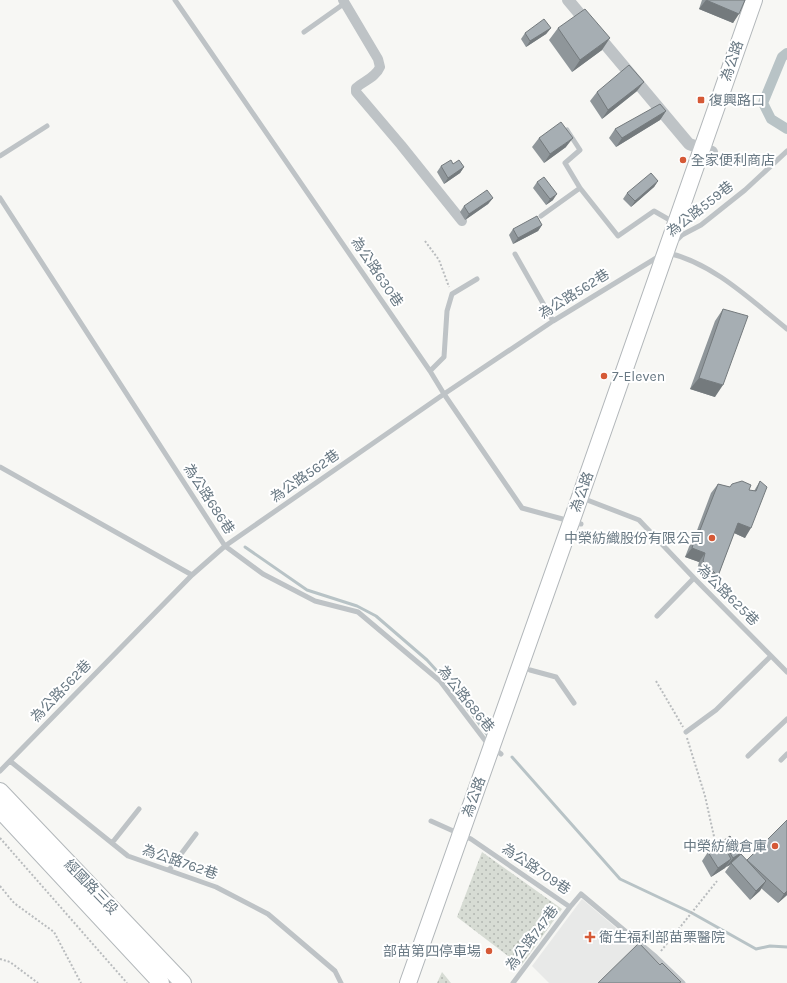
<svg xmlns="http://www.w3.org/2000/svg" width="787" height="983" font-family="Karla,'Noto Sans TC',sans-serif">
<style>
.built{fill:#e8e9e8}
.grass{fill:url(#grass-dots)}
.lines{fill:none;stroke-linecap:round;stroke-linejoin:round}
.stream{stroke:#b8c3c6;stroke-width:3}
.canal{stroke:#b8c3c6;stroke-width:10}
.primary-casing{stroke:#b2b7ba;stroke-width:18}
.path{stroke:#b9bcbe;stroke-width:2;stroke-dasharray:2 2;stroke-linecap:butt}
.service{stroke:#bec3c6;stroke-width:5}
.minor{stroke:#bec3c6;stroke-width:10}
.tertiary{stroke:#bec3c6;stroke-width:12}
.primary{stroke:#fff;stroke-width:16}
.wall{fill:#8f969a}
.shaded-wall{fill:#747a7d}
.building{fill:#a6aeb3;stroke:#747a7d}
.poi-dot{fill:#d55936;stroke:#fff;stroke-width:1.5}
.labels{text-anchor:middle;dominant-baseline:central;stroke-width:4;stroke-linejoin:round;paint-order:stroke}
.street-label{font-size:14px;fill:#687883;stroke:#fff}
.poi-label{font-size:14px;fill:#687883;stroke:#fff;text-anchor:start}
</style>
<defs>
<pattern id="grass-dots" width="8" height="8" patternUnits="userSpaceOnUse"><rect width="8" height="8" fill="#d7dcd4"/><path d="M2 2h.1M6 6h.1" fill="none" stroke="#b2b7b1" stroke-width="1.8" stroke-linecap="round"/></pattern>
</defs>
<rect width="100%" height="100%" fill="#f7f7f4"/>
<path class="built" d="M582 899 653 959 678 983H549L532 966Z"/>
<path class="grass" d="M482 852 562 909 521 966 457 917Z
M442 972 451 983H437Z"/>
<g class="lines">
<path class="stream" d="M245 547 307 590 357 606 376 616 427 660 456 692 489 737
M512 757 620 879 692 913 756 949 770 946 787 947"/>
<path class="canal" d="M787 53 782 57 763 103 771 119 787 129"/>
<defs>
<path id="primary" d="M0 791 183 983
M0 810 161 983
M408 983 580 497 754 0"/>
</defs>
<use href="#primary" class="primary-casing"/>
<path class="path" d="M425 241 439 260 449 287
M656 681 683 727
M687 738 705 796 715 841
M0 838 127 983
M0 886 14 903 54 932 81 983
M661 951 717 881
M0 959 10 962 38 983"/>
<path class="service" d="M175 0 430 371 444 394 522 508 581 524
M304 32 345 3
M567 130 580 150 565 163 580 188 618 236 654 211 675 223
M0 156 47 126
M0 198 225 546 263 574 315 601 358 612 440 681 487 743 501 754
M541 216 580 188
M674 243 682 235 701 225 745 190 787 151
M668 253C713 263 752 301 787 329
M515 254 553 321
M430 371 444 357 447 311 452 294 477 279
M0 467 192 575
M582 498 639 520 694 578 787 672
M657 616 694 578
M530 670 556 677 574 703
M686 732 716 710 771 656
M748 756 787 719
M781 760 787 754
M10 761 128 856 216 887 268 914 335 971 341 983
M0 771 192 575 225 546 444 394 553 321 661 255
M431 821 471 839 570 907 581 894 656 957 683 983
M112 843 139 809
M169 870 196 834
M513 983 570 907"/>
<path class="minor" d="M343 0 378 59 380 67C376 77 364 81 356 88V92L401 145 462 221"/>
<path class="tertiary" d="M568 0 689 144 712 152"/>
<use href="#primary" class="primary"/>
</g>
<path class="wall" d="M702 0H745L733 23 699 9Z
M551 28 546 34 526 47 521 39 525 33Z
M558 28 602 50 572 72 549 40Z
M637 91 602 119 590 101 597 92Z
M666 111 660 120 616 147 609 138 615 129Z
M539 138 566 147 544 163 532 147Z
M453 164 464 167 460 173 444 184 437 172 441 166Z
M658 181 654 187 631 207 623 199 627 193Z
M537 182 553 200 546 205 533 188Z
M493 198 488 204 465 220 460 212 464 206Z
M542 225 538 231 513 244 509 235 513 229Z
M723 309 715 397 690 389 715 321Z
M760 481 745 538 734 533 718 576 712 585 697 570 699 562 685 557 692 539 696 533 711 493 718 484 730 487 754 491Z
M787 820V895L778 903 761 888 750 900 725 872 730 865 726 867 725 868 711 877 702 861 708 852 722 842 723 841 739 856 747 860Z"/>
<path class="shaded-wall" d="M706 0 739 14 733 23 699 9Z
M551 28 546 34 526 47 530 41Z
M610 38 602 50 572 72 580 60Z
M644 82 637 91 602 119 608 110Z
M666 111 660 120 616 147 622 138Z
M573 138 566 147 544 163 550 154Z
M464 167 460 173 444 184 448 178Z
M658 181 654 187 631 207 635 201Z
M557 194 553 200 546 205 550 199Z
M493 198 488 204 465 220 469 214Z
M542 225 538 231 513 244 518 238Z
M699 378 723 385 715 397 690 389Z
M738 523 751 528 745 538 732 532Z
M692 548 705 553 699 562 685 557Z
M741 853 735 862 731 863 730 865 726 867 733 858Z
M731 859 725 868 711 877 718 868Z
M766 881 760 891 750 900 756 891Z
M787 891V895L778 903 784 894Z"/>
<path class="building" d="M706 0H745L739 14Z
M585 9 610 38 580 60 558 28Z
M544 19 551 28 530 41 525 33Z
M629 65 644 82 608 110 597 92Z
M660 104 666 111 622 138 615 129Z
M561 122 573 138 550 154 539 138Z
M451 160 453 164 459 160 464 167 448 178 441 166Z
M651 173 658 181 635 201 627 193Z
M544 177 557 194 550 199 537 182Z
M487 190 493 198 469 214 464 206Z
M537 216 542 225 518 238 513 229Z
M723 309 748 316 723 385 699 378Z
M742 481 751 485 749 490 756 491 760 481 767 487 751 528 738 523 718 576 703 561 705 553 692 548 698 530H700L718 484 730 487 732 484Z
M787 820V891L784 894 747 860Z
M730 836 741 853 733 858 723 841Z
M722 842 731 859 718 868 708 852Z
M741 854 766 881 756 891 731 863Z
M639 943 660 965 662 963 681 982 679 983H598Z"/>
<g class="poi-dot">
<rect x="697" y="96" width="8" height="8" rx="2"/>
<circle cx="683" cy="160" r="4"/>
<circle cx="604" cy="376" r="4"/>
<circle cx="712" cy="538" r="4"/>
<circle cx="775" cy="846" r="4"/>
<path d="M588 931h4v4h4v4h-4v4h-4v-4h-4v-4h4z"/>
<circle cx="489" cy="951" r="4"/>
</g>
<g class="labels">
<g class="street-label">
<text transform="translate(732 61) rotate(-71)">為公路</text>
<text transform="translate(700 209) rotate(-38)">為公路559巷</text>
<text transform="translate(377 272) rotate(56)">為公路630巷</text>
<text transform="translate(574 294) rotate(-32)">為公路562巷</text>
<text transform="translate(305 476) rotate(-35)">為公路562巷</text>
<text transform="translate(582 492) rotate(-70)">為公路</text>
<text transform="translate(209 499) rotate(57)">為公路686巷</text>
<text transform="translate(728 595) rotate(45)">為公路625巷</text>
<text transform="translate(61 691) rotate(-46)">為公路562巷</text>
<text transform="translate(466 699) rotate(51)">為公路686巷</text>
<text transform="translate(474 797) rotate(-70)">為公路</text>
<text transform="translate(180 862) rotate(19)">為公路762巷</text>
<text transform="translate(536 869) rotate(34)">為公路709巷</text>
<text transform="translate(91 887) rotate(46)">經國路三段</text>
<text transform="translate(532 938) rotate(-53)">為公路747巷</text>
</g>
<g class="poi-label">
<text x="709" y="100">復興路口</text>
<text x="691" y="160">全家便利商店</text>
<text x="612" y="376">7-Eleven</text>
<text x="704" y="538" text-anchor="end">中榮紡織股份有限公司</text>
<text x="767" y="846" text-anchor="end">中榮紡織倉庫</text>
<text x="599" y="937">衛生福利部苗栗醫院</text>
<text x="481" y="951" text-anchor="end">部苗第四停車場</text>
</g>
</g>
</svg>
